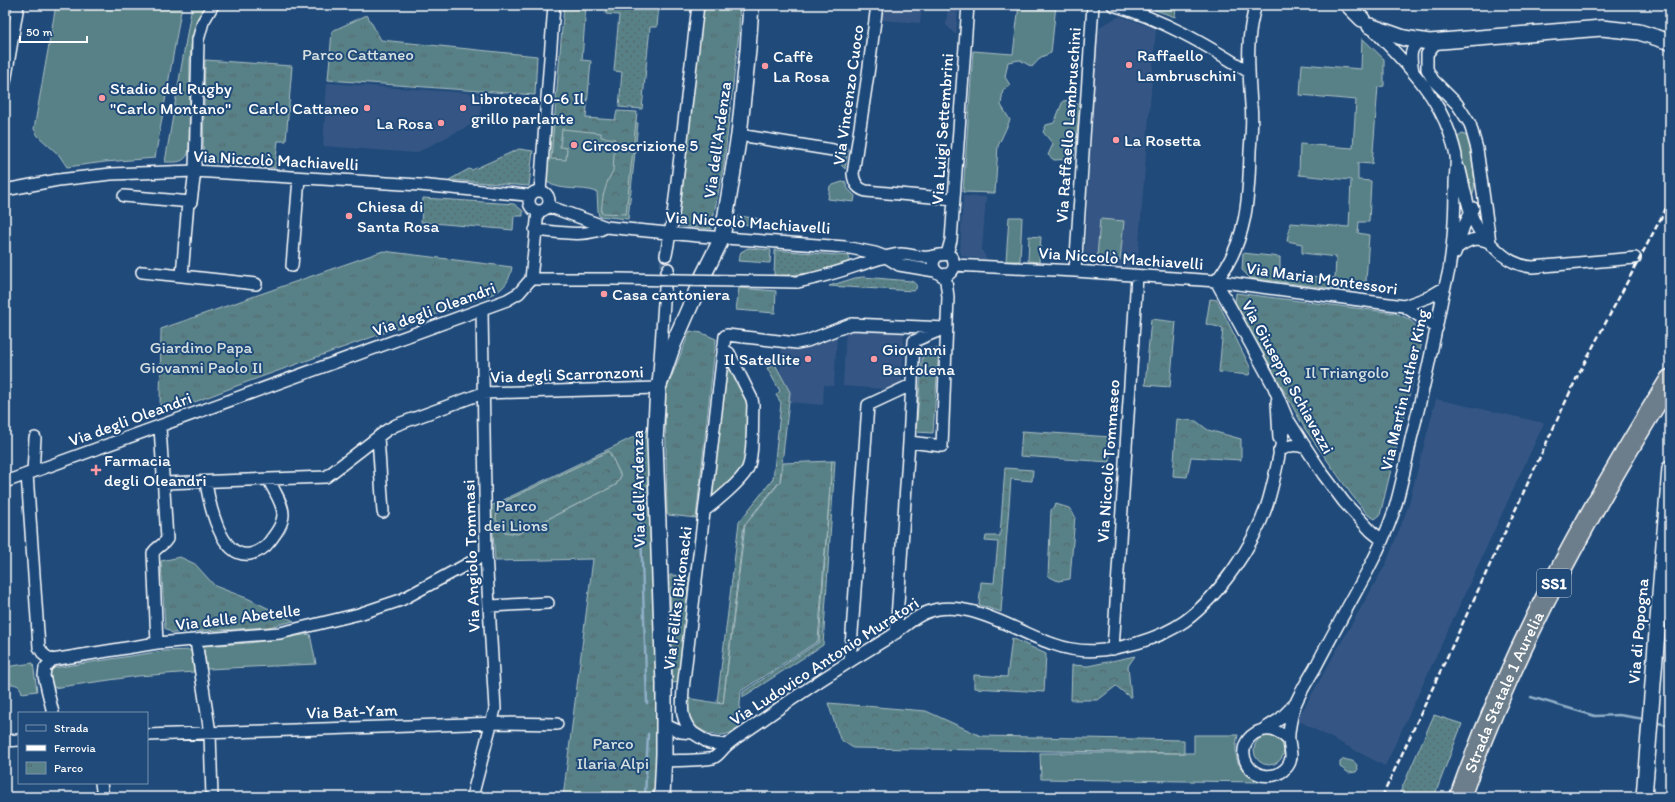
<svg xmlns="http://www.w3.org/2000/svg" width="1675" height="802" font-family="Itim,sans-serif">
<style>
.built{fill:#365684}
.grass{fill:#598187;stroke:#acc0c3}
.forest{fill:url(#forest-crowns);stroke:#acc0c3}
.park{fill:url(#park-tufts);stroke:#acc0c3;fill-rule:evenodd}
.garden{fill:url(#garden-dots);stroke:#acc0c3}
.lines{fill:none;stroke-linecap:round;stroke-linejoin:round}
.stream{stroke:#90afc8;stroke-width:2.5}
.street-tunnel{stroke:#41658e;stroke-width:11;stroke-dasharray:11 5.5;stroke-linecap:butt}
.street-casing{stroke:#fff;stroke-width:14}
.secondary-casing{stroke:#fff;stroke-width:18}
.highway-casing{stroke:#fff;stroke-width:23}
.street{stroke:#1f4a7a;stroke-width:11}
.secondary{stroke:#1f4a7a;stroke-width:15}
.highway{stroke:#6c7d8b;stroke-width:20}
.rail{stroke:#fff;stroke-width:2.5;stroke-dasharray:6 3;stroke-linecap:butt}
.street-bridge-casing{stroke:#fff;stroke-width:14;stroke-linecap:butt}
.street-bridge{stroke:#1f4a7a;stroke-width:11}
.poi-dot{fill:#ff9aa2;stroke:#1f4a7a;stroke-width:1.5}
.labels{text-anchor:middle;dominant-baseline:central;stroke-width:4;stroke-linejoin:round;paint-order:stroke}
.shield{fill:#1f4a7a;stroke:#bcc9d7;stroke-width:1}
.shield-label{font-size:16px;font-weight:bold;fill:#fff}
.park-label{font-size:17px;fill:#d6e0e1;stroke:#1f4a7a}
.poi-label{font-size:17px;fill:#fff;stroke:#1f4a7a;text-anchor:start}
.street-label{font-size:17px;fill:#fff;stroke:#1f4a7a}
</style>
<defs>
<pattern id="forest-crowns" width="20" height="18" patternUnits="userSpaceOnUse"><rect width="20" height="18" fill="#598187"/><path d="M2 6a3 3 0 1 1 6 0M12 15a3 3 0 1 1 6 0" fill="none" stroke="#53696c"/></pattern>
<pattern id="park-tufts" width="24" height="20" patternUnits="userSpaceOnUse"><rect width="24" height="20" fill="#598187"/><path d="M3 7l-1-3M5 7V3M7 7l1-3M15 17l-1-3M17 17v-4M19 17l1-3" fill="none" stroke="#53696c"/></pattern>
<pattern id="garden-dots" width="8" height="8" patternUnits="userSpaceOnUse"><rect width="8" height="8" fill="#598187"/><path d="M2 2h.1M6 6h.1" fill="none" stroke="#53696c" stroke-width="1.8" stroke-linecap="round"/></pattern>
</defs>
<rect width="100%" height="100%" fill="#1f4a7a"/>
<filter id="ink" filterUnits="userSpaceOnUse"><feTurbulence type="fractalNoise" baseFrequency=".025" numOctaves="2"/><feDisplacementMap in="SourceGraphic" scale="8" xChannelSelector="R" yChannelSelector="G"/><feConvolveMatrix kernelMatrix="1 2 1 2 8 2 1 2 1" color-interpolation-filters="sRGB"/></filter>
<g filter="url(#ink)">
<path class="built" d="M882 5H922L920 23 881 20Z
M926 5H958L956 35 946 25 948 7Z
M1120 16 1156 29 1137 268 1084 264 1097 35 1101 26Z
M327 83 482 94 480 120 416 153 323 146Z
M963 196 986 197 982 250 987 260 962 256 960 251Z
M846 328 904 331 902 386 896 390 843 386Z
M837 333 834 386 824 385 823 405 788 402 790 392 780 371 782 346Z
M1436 399 1544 423 1385 766 1297 720 1386 564 1408 507Z"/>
<path class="grass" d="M56 5H182L155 158 105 162 67 167 59 155 38 136 34 129Z
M192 5H205L192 37 190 59 189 151C185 164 175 162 165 162Z
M1019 5H1056L1051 53 1041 57 1032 67 1020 60 1008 62 1005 77 1010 85 1003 90 1001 105 1010 120 998 146 995 193 963 192 973 51 1013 54Z
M1362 38 1384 59V86L1378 87 1372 164 1358 163V180L1371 181 1369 222H1359L1358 233 1369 235 1366 282 1352 283 1351 291 1250 278 1242 270 1243 253 1280 257V274L1335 278 1336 257 1302 253V244L1287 241 1290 223 1349 227 1351 180 1299 175 1300 144 1353 148 1356 100 1300 95 1302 64 1361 69Z
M1072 100 1080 106 1074 159 1054 160 1048 155 1053 144 1043 132 1046 125 1054 123 1063 101Z
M551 116 638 123 628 219 599 216 598 211 597 192C581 186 562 192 547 182L546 174Z
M1462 134 1467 136 1468 138C1471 155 1479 184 1471 200L1457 140 1458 137Z
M838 148H848L845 169 834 157Z
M845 181 848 189 855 196 854 202 828 199 830 186Z
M1009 217H1022L1020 261H1006Z
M1100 219 1124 221 1120 260 1097 258Z
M1029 236 1041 237 1039 262 1028 261Z
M310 634 316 664 207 669 203 646 249 643Z
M191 650 194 672 138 676 53 688 47 669 163 651Z
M33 663 37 691 22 693C20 683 13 684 5 684V667Z
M1254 750a15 15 0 1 1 30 0a15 15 0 1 1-30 0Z
M1194 735H1238C1232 759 1238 770 1259 782L1041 779 1040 753H1194Z
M1344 759C1350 761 1357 760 1358 769L1356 772 1349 773 1340 767V762Z"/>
<path class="forest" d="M564 5H586L582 60 591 61 586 118 615 120 617 111 637 112 626 214 601 213 603 196 608 180 613 171 615 139 601 137V133L562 129 560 147 567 148 566 160 551 159Z
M1154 5H1176L1175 17 1155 10Z
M1210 299 1217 300 1251 369 1249 375 1219 372 1223 328 1206 324Z
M1151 319 1176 322 1170 387 1145 385Z
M923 348 939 349 933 433 916 432Z
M1177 419 1196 421 1208 430 1241 439V460L1191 457 1187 477 1173 476Z
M1022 431 1111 437 1110 462 1020 456Z
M609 451 621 476 616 485 518 534 505 532 496 520 497 505Z
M1005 468 1033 470 1032 481 1011 479 1001 612 979 605 981 582 994 583 998 542 985 541 986 536H1000Z
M1056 504 1069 508 1075 516 1070 579 1058 581 1048 576 1051 510Z
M1012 638 1046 654 1044 692 974 688V675L1007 677Z
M1135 656 1128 666 1131 698 1116 686 1098 700H1071L1072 665 1088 666Z
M828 703 926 711 981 736 1184 740V753L853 748 840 739Z"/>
<path class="park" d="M702 5H740L739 33 724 164 711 229 678 226Z
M367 15 381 40 537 56 535 95 328 80 332 31Z
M205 60 292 66 286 141H278L275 168 206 161 203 157Z
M383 251 512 267C510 279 506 287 495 293L247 382 174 410 172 405 160 408 161 329Z
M739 288 776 291 775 313 736 310Z
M1236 293 1395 313C1409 318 1421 325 1422 342L1380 515 1375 519 1368 515 1351 494 1305 429 1235 303Z
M690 331 702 333 716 339 696 518 668 515 667 513 665 393Z
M725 364 734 375 748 402 747 466 712 497Z
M648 430C646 484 651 537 653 591 657 659 657 728 656 797H563L593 559 495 561 491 506ZM609 451 621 476 616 485 518 534 505 532 496 520 497 505Z
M832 461 818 641 741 691 739 718 741 725C737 728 734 731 730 733 714 740 694 730 688 714 686 709 686 704 686 698L723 704 745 525 780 482 783 463Z
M180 557 195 564 215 586 249 599 294 621 268 627 172 633 165 628 161 561Z
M670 575 689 576 680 682 672 683Z"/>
<path class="garden" d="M607 5H659L657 27H650L642 109 619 107 622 72 614 71 619 15 606 14Z
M519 149 533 151 529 186 449 180 469 169 472 170Z
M423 198 514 204 523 211V216H514L513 230 421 222Z
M739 216 761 219V226L742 224 738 219Z
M748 248 771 250 770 263 738 261 741 252Z
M775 250 849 256 850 261 812 273 774 276Z
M863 277 911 281C916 283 919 287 914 291L829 286 855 278Z
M775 364 790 392 780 481 744 525 723 703 717 702 739 522 773 479 781 403 776 395 780 391 767 368Z
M832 461H835L823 645 743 697V692L819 642Z
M1434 715 1462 724 1434 797H1398Z"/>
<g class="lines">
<path class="stream" d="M639 474 647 703
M1531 697 1595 716 1619 715 1644 719
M1655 722 1670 726
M645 797 648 734"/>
<path class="street-tunnel" d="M665 269 666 255"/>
<defs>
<path id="street" d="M877 5 868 74 853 174C854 183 858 189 866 191L954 199
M1113 5C1162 19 1205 44 1249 72
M5 13 6 5
M1437 41 1427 54V69L1433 80 1457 104 1470 124 1477 149 1490 242
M1413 72C1411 59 1408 49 1420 41
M5 82 18 5
M739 135 833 150
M1460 170C1465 190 1468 214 1480 232 1484 238 1490 243 1495 248 1506 259 1517 266 1533 267L1635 258
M5 190 58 180 111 174 195 171 419 185 526 195 530 197
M529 201a10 10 0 1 1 20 0a10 10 0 1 1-20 0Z
M540 191 554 5
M124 196 191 202 195 171 198 40 203 22 213 5
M548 206 606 227 698 236 845 247 875 253 886 257 899 265 935 271
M535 230C558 232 586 238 606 227
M1457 248C1468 240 1476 236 1489 242
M1455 253 1464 226 1473 208
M947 254 951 240 968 5
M666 255 672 223 698 5
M954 265 1075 271 1216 281 1404 306 1429 297 1444 288
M292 266 299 178
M1075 271 1093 5
M142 272 182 276 188 202
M666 275 668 269
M182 276 256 284
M531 279H617
M1216 281 1273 385 1287 418 1306 448 1323 474 1344 502 1371 531 1382 540
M1216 281C1247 243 1249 197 1250 151 1251 136 1253 120 1251 105 1249 72 1245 37 1256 5
M797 282C818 278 839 272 859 265 873 261 887 255 901 254 910 254 919 258 929 257 938 256 952 249 954 263 955 268 953 271 949 274L941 275C932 270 930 261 939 255
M1404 306 1437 328
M1277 401 1279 438
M378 437 383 512
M909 442 942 446 948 297 946 281 943 275
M1279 451C1289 445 1295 444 1306 448
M33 472 35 438
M27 474 39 647 44 655 52 660
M5 482 507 300 519 293 531 279 538 211
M206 482C209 502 220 559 250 554 259 552 265 548 270 541 276 533 283 524 283 514 283 503 273 490 269 480
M164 483 326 477 387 430 396 425 483 393 658 388 665 288
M704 511C716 502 740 482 747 470 754 458 752 421 753 405L752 399 729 353 723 350
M489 606 548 603
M896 633 909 442 914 341 943 329
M196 641 210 733 212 797
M157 643 153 553C157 546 163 546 167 539L160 427
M1113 649 1137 276
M52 660 157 643 280 633 359 614 401 600 486 554
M52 660 45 668 44 676 53 713
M850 661 868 405 911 385
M665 725 681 732 693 733 709 743 726 745
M1264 729 1280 719 1295 704
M693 733C680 720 682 707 683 689L725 336 727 335 797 343 807 341 851 324 947 328
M147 735 498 723 557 724
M5 741 19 740
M1289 741C1268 715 1233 739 1247 764 1255 778 1276 780 1287 767 1294 758 1290 751 1289 741 1288 732 1292 714 1295 705 1300 692 1308 680 1315 668 1332 635 1350 603 1368 570 1378 551 1387 531 1394 511 1401 488 1406 463 1411 439 1423 392 1433 346 1442 299 1444 287 1449 275 1450 263 1454 237 1455 210 1455 184 1455 175 1457 165 1456 156 1455 149 1452 141 1450 134 1435 90 1402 60 1371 27
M664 761C678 760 700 761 713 758 718 756 721 751 725 747 734 738 747 731 758 723 800 693 843 665 888 638 901 630 911 619 925 613 965 595 1016 632 1053 644 1083 655 1107 651 1137 643 1154 638 1171 631 1185 621 1219 596 1254 545 1267 505 1276 477 1280 447 1287 418
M101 783 103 797
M472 797 495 709 486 554 482 311"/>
<path id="secondary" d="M1348 5 1362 19
M1370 26 1404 38 1429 42 1602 28 1639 32 1670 42
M703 276 722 238 739 135 748 50 751 5
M662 797 664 754V684L656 470 655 441 658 388 673 345 698 288
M1644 797 1670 468"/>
<g id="highway">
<path id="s1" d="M1460 797C1512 650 1588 512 1670 380"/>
</g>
</defs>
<use href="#street" class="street-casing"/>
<use href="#secondary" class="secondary-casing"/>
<use href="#highway" class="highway-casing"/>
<use href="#street" class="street"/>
<use href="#secondary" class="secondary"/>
<use href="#highway" class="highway"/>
<path class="rail" d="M1382 797 1578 375 1670 201"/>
<defs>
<path id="street-bridge" d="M617 279 797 282"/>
</defs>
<use href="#street-bridge" class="street-bridge-casing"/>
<use href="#street-bridge" class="street-bridge"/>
</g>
</g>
<g class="poi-dot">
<circle cx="1129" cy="65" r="4"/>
<circle cx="765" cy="66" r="4"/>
<circle cx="102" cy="98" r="4"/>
<circle cx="367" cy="108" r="4"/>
<circle cx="463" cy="108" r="4"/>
<circle cx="441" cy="123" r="4"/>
<circle cx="1116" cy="140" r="4"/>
<circle cx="574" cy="145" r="4"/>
<circle cx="349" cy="216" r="4"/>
<circle cx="604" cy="294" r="4"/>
<circle cx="808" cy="359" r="4"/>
<circle cx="874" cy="359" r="4"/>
<path d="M94 464h4v4h4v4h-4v4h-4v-4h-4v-4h4z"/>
</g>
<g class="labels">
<rect class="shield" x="1537" y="569" width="34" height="28" rx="3"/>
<g class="shield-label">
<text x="1554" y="583">SS1</text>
</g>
<g class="park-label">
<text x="358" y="54">Parco Cattaneo</text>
<text x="201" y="347">Giardino Papa<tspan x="201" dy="20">Giovanni Paolo II</tspan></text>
<text x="1347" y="372">Il Triangolo</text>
<text x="516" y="505">Parco<tspan x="516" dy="20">dei Lions</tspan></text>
<text x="613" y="743">Parco<tspan x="613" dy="20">Ilaria Alpi</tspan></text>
</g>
<g class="poi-label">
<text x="1137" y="55">Raffaello<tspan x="1137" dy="20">Lambruschini</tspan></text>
<text x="773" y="56">Caffè<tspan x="773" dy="20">La Rosa</tspan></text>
<text x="110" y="88">Stadio del Rugby<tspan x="110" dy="20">"Carlo Montano"</tspan></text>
<text x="471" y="98">Libroteca 0-6 Il<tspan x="471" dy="20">grillo parlante</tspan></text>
<text x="359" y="108" text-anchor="end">Carlo Cattaneo</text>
<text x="433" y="123" text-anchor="end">La Rosa</text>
<text x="1124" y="140">La Rosetta</text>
<text x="582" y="145">Circoscrizione 5</text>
<text x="357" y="206">Chiesa di<tspan x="357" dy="20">Santa Rosa</tspan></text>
<text x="612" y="294">Casa cantoniera</text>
<text x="882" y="349">Giovanni<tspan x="882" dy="20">Bartolena</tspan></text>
<text x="800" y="359" text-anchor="end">Il Satellite</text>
<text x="104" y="460">Farmacia<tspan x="104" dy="20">degli Oleandri</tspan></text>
</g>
<g class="street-label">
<text transform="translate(848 95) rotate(-82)">Via Vincenzo Cuoco</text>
<text transform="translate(1068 125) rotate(-86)">Via Raffaello Lambruschini</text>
<text transform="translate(942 129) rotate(-86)">Via Luigi Settembrini</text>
<text transform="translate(717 140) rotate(-82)">Via dell'Ardenza</text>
<text transform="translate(276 160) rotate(3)">Via Niccolò Machiavelli</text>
<text transform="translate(748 222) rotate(4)">Via Niccolò Machiavelli</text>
<text transform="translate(1121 258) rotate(4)">Via Niccolò Machiavelli</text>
<text transform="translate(1322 278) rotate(8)">Via Maria Montessori</text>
<text transform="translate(434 309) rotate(-20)">Via degli Oleandri</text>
<text transform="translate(567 374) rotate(-2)">Via degli Scarronzoni</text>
<text transform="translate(1288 377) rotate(61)">Via Giuseppe Schiavazzi</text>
<text transform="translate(1404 390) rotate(-77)">Via Martin Luther King</text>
<text transform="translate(130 419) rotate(-20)">Via degli Oleandri</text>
<text transform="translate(1108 461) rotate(-86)">Via Niccolò Tommaseo</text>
<text transform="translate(638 489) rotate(-91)">Via dell'Ardenza</text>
<text transform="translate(471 556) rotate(-92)">Via Angiolo Tommasi</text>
<text transform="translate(677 598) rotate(-83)">Via Feliks Bikonacki</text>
<text transform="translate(238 617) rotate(-7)">Via delle Abetelle</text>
<text transform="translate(1638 631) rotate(-85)">Via di Popogna</text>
<text transform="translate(824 661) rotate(-33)">Via Ludovico Antonio Muratori</text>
<text stroke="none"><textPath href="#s1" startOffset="114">Strada Statale 1 Aurelia</textPath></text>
<text transform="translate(352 711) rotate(-2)">Via Bat-Yam</text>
</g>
</g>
<rect width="1675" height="802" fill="none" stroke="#1f4a7a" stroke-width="20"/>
<rect x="10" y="10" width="1655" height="782" fill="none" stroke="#fff" stroke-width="1.5" filter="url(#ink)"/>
<rect x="18" y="712" width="130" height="72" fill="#1f4a7a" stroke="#7992af"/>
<rect x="26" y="725" width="20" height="6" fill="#1f4a7a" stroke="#7992af"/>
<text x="54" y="732" font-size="12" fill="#ffffff">Strada</text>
<rect x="26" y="745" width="20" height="6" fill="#ffffff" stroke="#7992af"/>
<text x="54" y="752" font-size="12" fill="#ffffff">Ferrovia</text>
<rect x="26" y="762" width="20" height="12" fill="url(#park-tufts)" stroke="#7992af"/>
<text x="54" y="772" font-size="12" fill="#ffffff">Parco</text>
<path d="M20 36v6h67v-6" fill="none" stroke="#ffffff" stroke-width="2"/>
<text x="26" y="36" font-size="12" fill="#ffffff" stroke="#1f4a7a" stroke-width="3" paint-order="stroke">50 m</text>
</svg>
